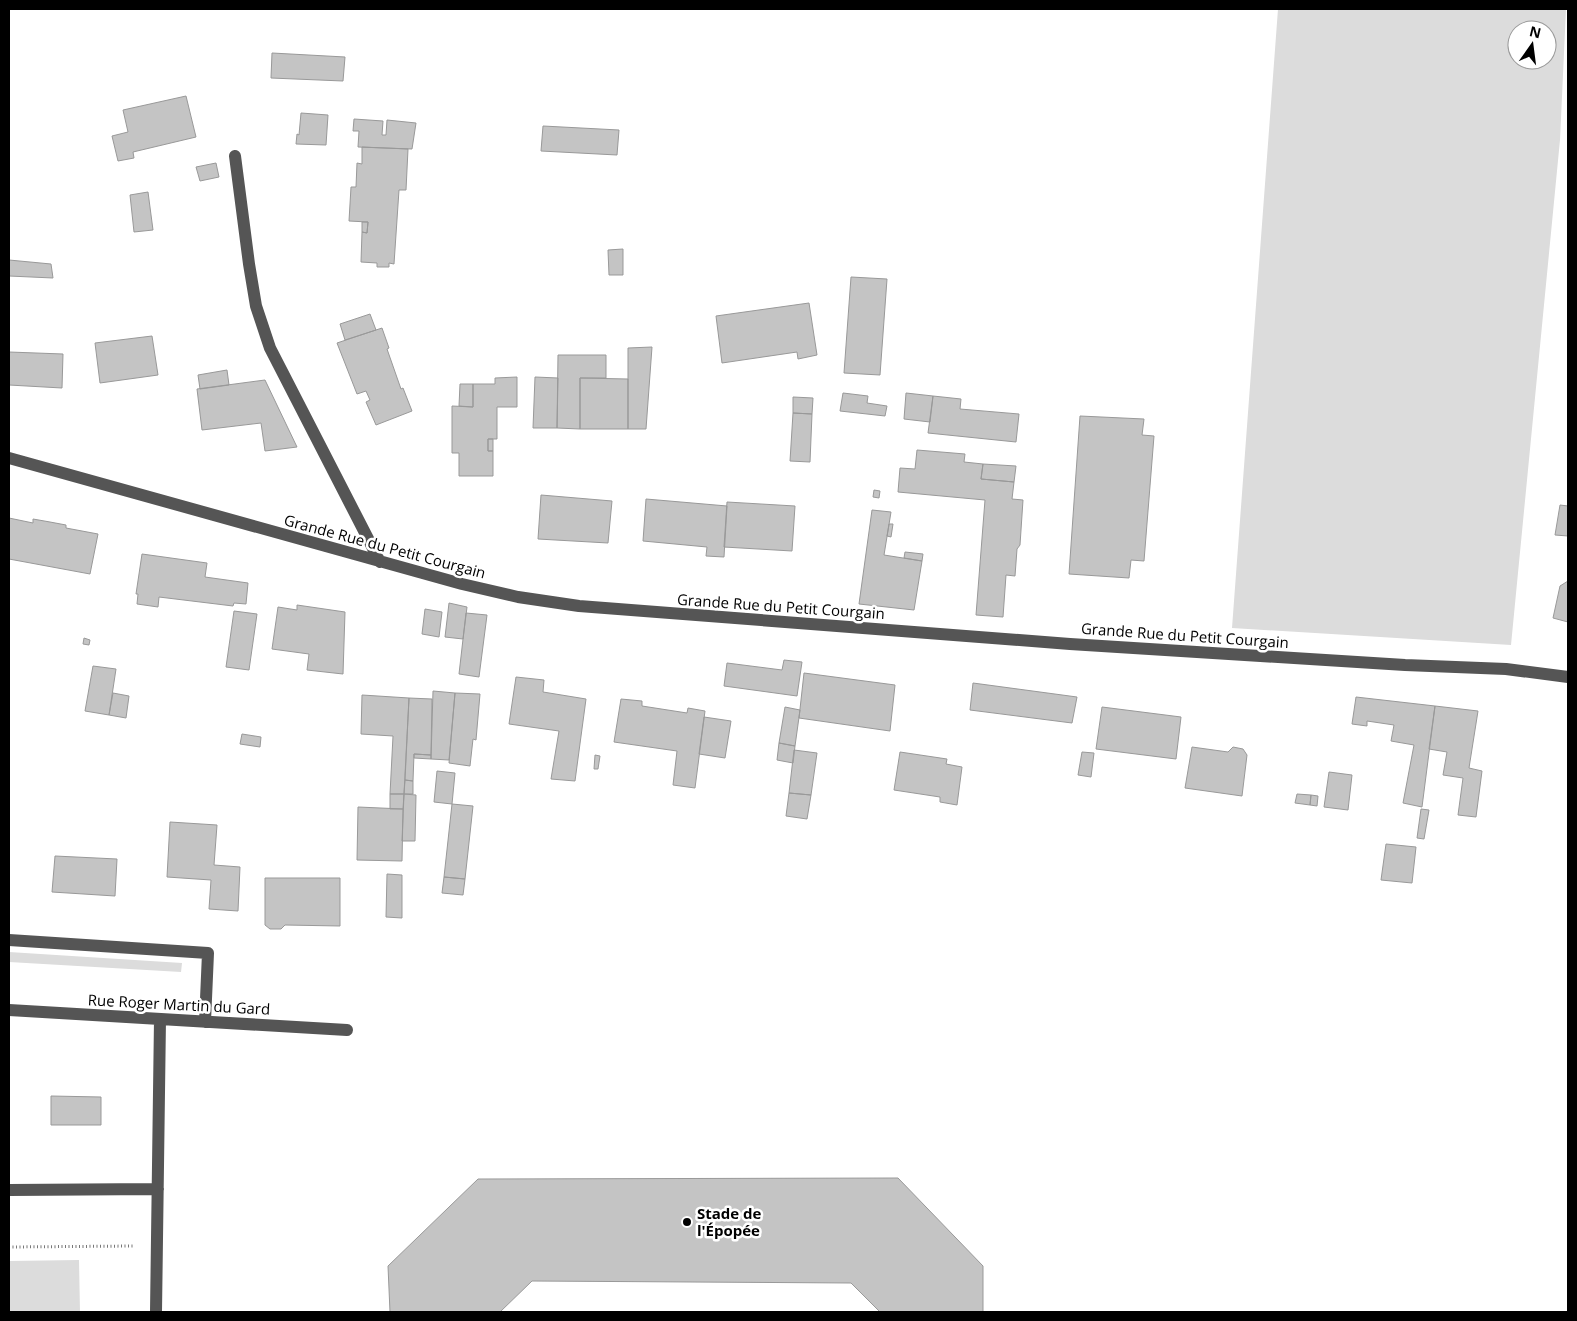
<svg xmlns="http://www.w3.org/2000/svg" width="1577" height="1321" font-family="'Open Sans',sans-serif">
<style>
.green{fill:#dcdcdc;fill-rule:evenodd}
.building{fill:#c4c4c4;stroke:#999}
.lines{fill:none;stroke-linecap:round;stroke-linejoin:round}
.path{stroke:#777;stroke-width:3;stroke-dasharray:1 2.5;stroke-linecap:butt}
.minor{stroke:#555;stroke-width:12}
.poi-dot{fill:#000;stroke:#fff;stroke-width:2}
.labels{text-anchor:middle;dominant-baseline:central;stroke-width:5;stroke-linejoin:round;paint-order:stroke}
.street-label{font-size:15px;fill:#000;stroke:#fff}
.poi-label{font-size:15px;font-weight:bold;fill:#000;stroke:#fff;text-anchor:start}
</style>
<rect width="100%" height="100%" fill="#fff"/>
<path class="green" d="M1278 9H1566L1560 140 1511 645 1232 628ZM1517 30H1547V60H1517Z
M9 952 182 963 181 972 9 962Z
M79 1260 80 1312H9V1261Z"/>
<path class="building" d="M272 53 345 57 343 81 271 78Z
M186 96 196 137 133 152 134 158 118 161 112 136 128 132 123 110Z
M301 113 328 115 326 145 296 144 297 134 299 135Z
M354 119 383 121 382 135H386L387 120 416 123 412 149 358 147 359 131H353Z
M543 126 619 130 617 155 541 151Z
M362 147 408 149 406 190H399L394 264 389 263V267H377V263L361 262 362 232 367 233 368 222 349 221 351 187H356L357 163 362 164Z
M216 163 219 177 200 181 196 167Z
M148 192 153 230 134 232 130 195Z
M362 222H368L367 233 362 232Z
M623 249V275H609L608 250Z
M9 260 51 264 53 278 9 276Z
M851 277 887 279 880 375 844 373Z
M809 303 817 355 798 359 797 352 722 363 716 316Z
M370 314 376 330 345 340 340 324Z
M382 328 389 348 387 349 401 389 403 388 412 411 376 425 366 402 370 400 366 391 357 394 337 343Z
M152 336 158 375 100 383 95 343Z
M652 347 646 429H628V348Z
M9 352 63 354 62 388 9 385Z
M558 355H606V378H580V429L557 428Z
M227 370 229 385 200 389 198 375Z
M517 377V407H497V439H488V451H493V476H459V453H452V406L473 407V384H495V378Z
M535 377 558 378 557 428H533Z
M580 378 628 379V429H580Z
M265 380 297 447 265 451 261 423 202 430 197 389Z
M460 384H473V407L459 406Z
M843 393 868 396 867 403 887 406 885 416 840 411Z
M906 393 933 396 930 422 904 419Z
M933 396 961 399 960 409 1019 414 1016 442 928 433Z
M793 397 813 398 812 414 793 413Z
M793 413 812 414 810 462 790 461Z
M1080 416 1144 419 1142 435 1154 436 1144 561 1131 560 1129 578 1069 574Z
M488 439H493V451H488Z
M917 450 965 454 964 462 983 464 981 479 1014 482 1012 499 1023 500 1020 545 1017 549 1015 576 1006 575 1003 617 976 615 985 500 898 492 900 468 915 469Z
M983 464 1016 466 1014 482 981 479Z
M874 490 880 491 879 498 873 497Z
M541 495 612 501 608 543 538 539Z
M646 499 727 506 724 557 706 556 707 547 643 541Z
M727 502 795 506 792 551 724 547Z
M1560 505 1568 506V536L1555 535Z
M872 510 891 512 884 555 922 561 914 610 859 604Z
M9 518 33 523V519L50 522 66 525V528L98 534 90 574 9 559Z
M889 524H893L891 537 887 536Z
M905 552 923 554 922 561 904 558Z
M142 554 207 563 205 577 248 583 246 604 234 603 233 606 159 597 158 607 137 604 138 594H136Z
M1568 581V622L1553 618 1560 586Z
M449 603 467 607 463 639 445 637Z
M297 605 345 612 343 674 307 670 309 654 272 649 278 607 297 610Z
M425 609 442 612 439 637 422 634Z
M234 611 257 614 249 670 226 667Z
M466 613 487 615 479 677 459 674Z
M84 638 90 640 89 645 83 644Z
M784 660 802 662 797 696 724 686 727 663 782 670Z
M93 666 116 669 109 715 85 711Z
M804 673 895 685 890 731 799 718Z
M516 677 544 680 543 692 586 699 575 781 551 779 559 731 509 724Z
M973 683 1077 697 1072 723 970 710Z
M433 691 455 693 449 760 431 759Z
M113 693 129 696 126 718 109 715Z
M455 693 480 694 476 740 473 739 470 766 449 763Z
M362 695 409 698 404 794H390L393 736 361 734Z
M1356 697 1435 706 1422 807 1403 803 1414 745 1391 741 1394 725 1367 721V726L1352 724Z
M409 698 432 699 431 755 414 754 413 781 405 780Z
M621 699 642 701V706L687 713 688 708 705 711 695 788 673 785 677 751 614 742Z
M1435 706 1478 711 1469 768 1482 771 1476 817 1458 815 1463 778 1443 775 1447 752 1429 749Z
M785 707 800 710 795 746 779 743Z
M1102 707 1181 717 1176 759 1096 749Z
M704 717 731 721 725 758 699 754Z
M242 734 261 737 260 747 240 744Z
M779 743 795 746 793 763 777 760Z
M1192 747 1228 752 1233 747 1243 749 1247 755 1242 796 1185 788Z
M794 750 817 753 811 795 789 793Z
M900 752 947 759 946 764 962 767 957 805 940 802V797L894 790Z
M1082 752 1094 753 1091 777 1078 775Z
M414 754 431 755V759L414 758Z
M595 755 600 756 598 769H594Z
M437 771 455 773 452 804 434 802Z
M1329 772 1352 775 1348 810 1324 807Z
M405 780 413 781V794H404Z
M789 793 811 795 807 819 786 816Z
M390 794H404L403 809H390Z
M404 794 416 795 415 841H402Z
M1297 794 1311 795 1310 805 1295 803Z
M1311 795 1318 796 1317 806 1310 805Z
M452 804 473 806 465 879 444 877Z
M358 807 403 809 402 861 357 860Z
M1421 809 1429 810 1424 839 1417 838Z
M170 822 217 825 214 865 240 867 238 911 209 909 211 880 167 877Z
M1386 844 1416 847 1412 883 1381 880Z
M55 856 117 859 115 896 52 892Z
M387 874 402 875V918L386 917Z
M444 877 465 879 463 895 442 893Z
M265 878H340V926L285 925 281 929H270L265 925Z
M51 1096 101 1097V1125H51Z
M898 1178 983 1266V1312H880L851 1283 532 1281 500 1312H390L388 1266 478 1179Z"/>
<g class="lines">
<path class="path" d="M9 1247 134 1246"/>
<path class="minor" d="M235 156 249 264 256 306 270 348 380 562
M9 458 462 584 518 597 579 606 1070 644 1405 665 1506 669 1568 677
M9 940 208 953 205 1022
M9 1010 347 1030
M9 1190 158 1189
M156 1312 160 1019"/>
</g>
<circle class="poi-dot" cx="687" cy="1222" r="5"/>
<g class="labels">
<g class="street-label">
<text transform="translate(385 546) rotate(15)">Grande Rue du Petit Courgain</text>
<text transform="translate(781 606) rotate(4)">Grande Rue du Petit Courgain</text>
<text transform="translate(1185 635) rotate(4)">Grande Rue du Petit Courgain</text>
<text transform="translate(179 1004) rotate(3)">Rue Roger Martin du Gard</text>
</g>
<g class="poi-label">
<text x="697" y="1213">Stade de<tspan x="697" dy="17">l'Épopée</tspan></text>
</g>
</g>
<rect width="1577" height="1321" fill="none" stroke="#000000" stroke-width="20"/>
<g transform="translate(1532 45) rotate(14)"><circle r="24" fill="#ffffff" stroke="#999999"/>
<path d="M0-4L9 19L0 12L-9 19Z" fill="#000000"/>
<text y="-8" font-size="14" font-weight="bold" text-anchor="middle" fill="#000000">N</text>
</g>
</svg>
